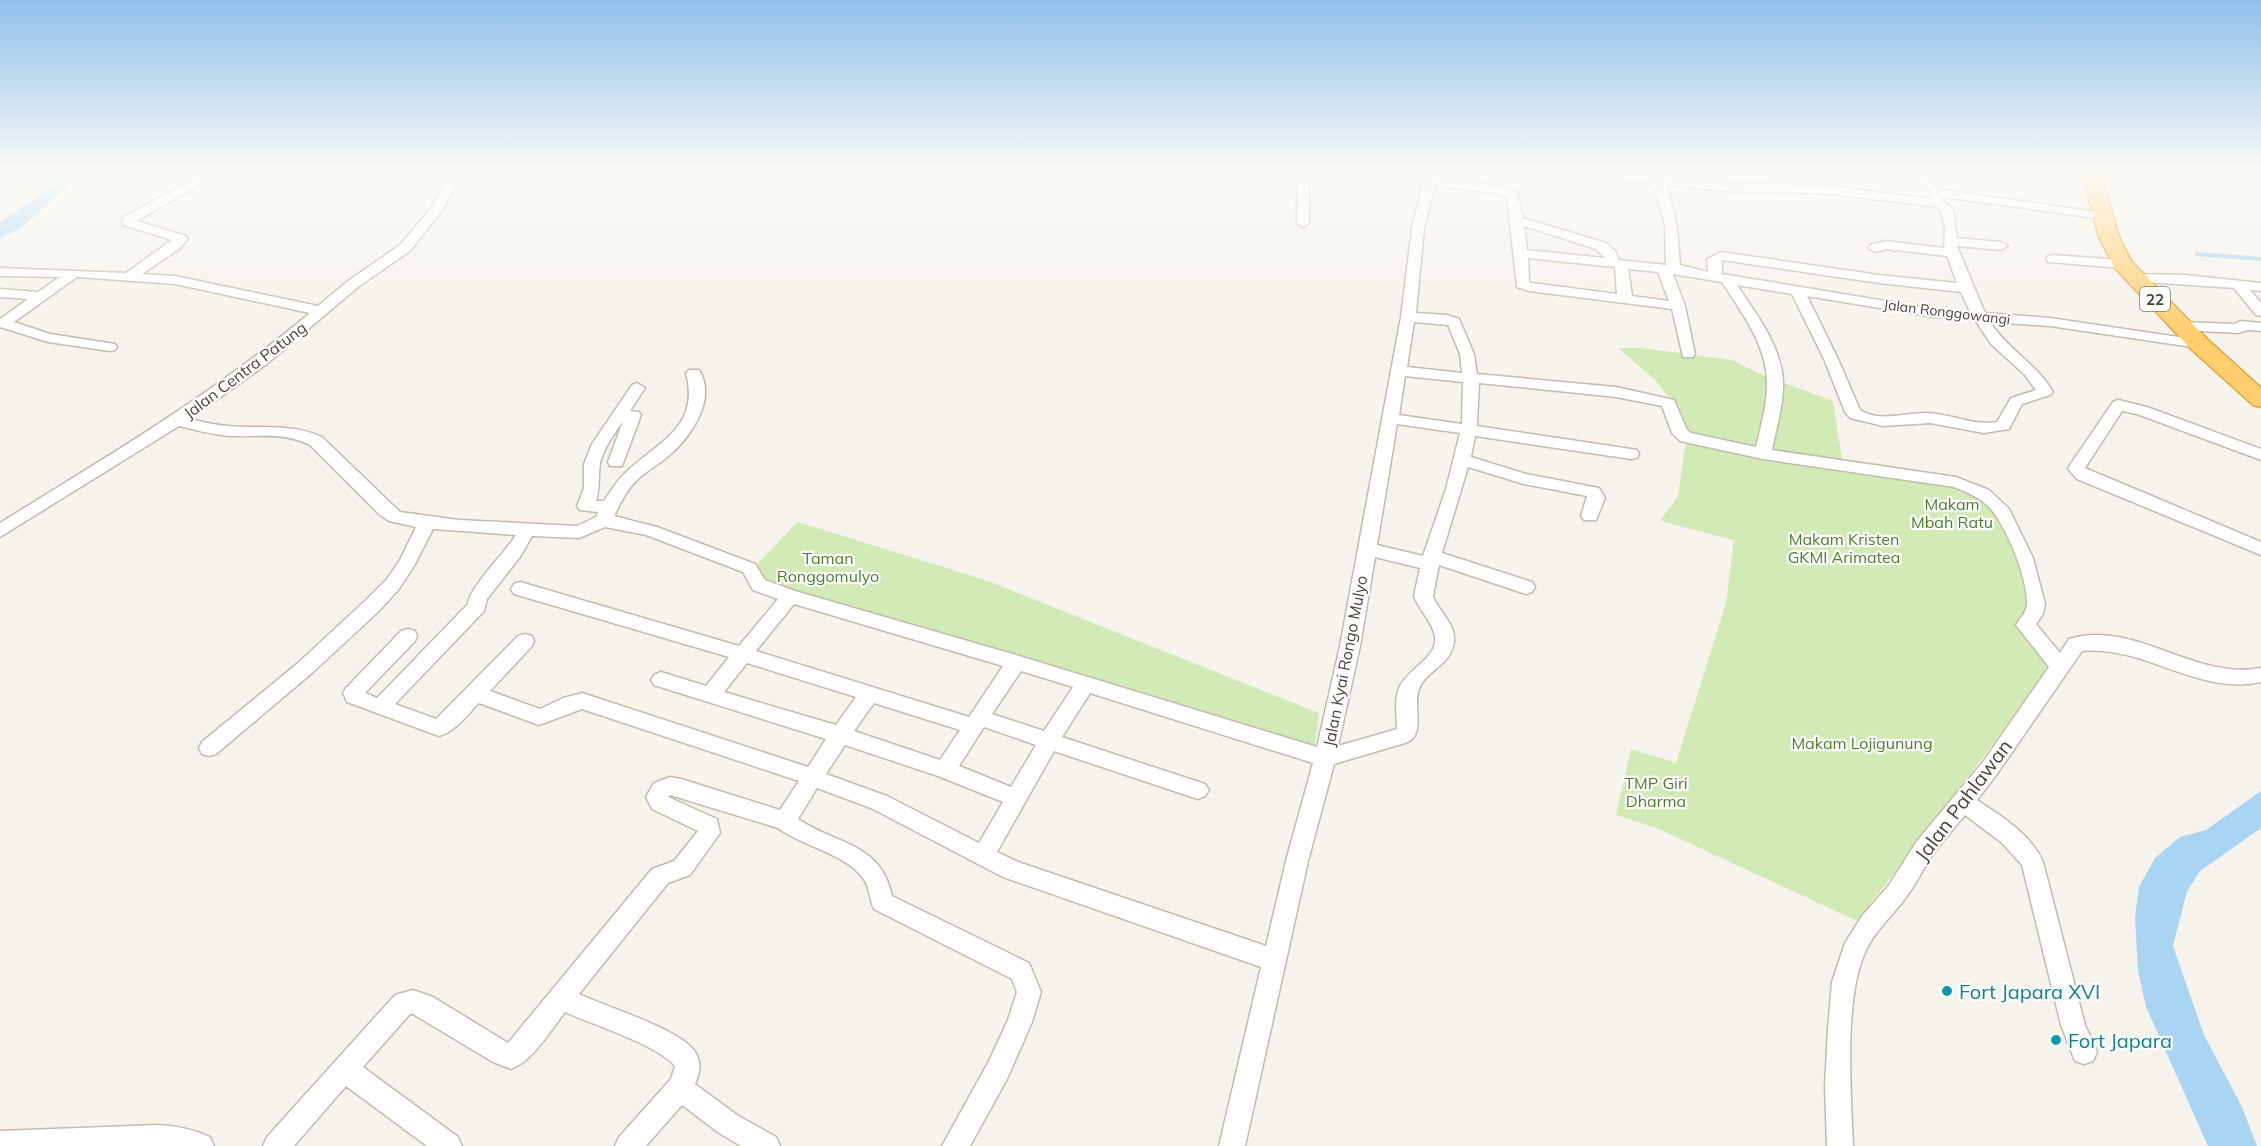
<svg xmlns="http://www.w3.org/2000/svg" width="2261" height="1146" font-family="Mulish,sans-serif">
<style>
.green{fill:#d2eab5}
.water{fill:#a9d4f2}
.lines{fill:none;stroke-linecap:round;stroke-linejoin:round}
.stream{stroke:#a9d4f2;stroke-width:4}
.minor-casing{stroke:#c2bbae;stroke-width:3}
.highway-casing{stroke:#e0a43c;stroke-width:3}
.minor{fill:#fff;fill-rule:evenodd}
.highway{fill:#ffcf6e;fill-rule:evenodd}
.culture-dot{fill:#0f9aa8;stroke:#fff;stroke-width:2}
.labels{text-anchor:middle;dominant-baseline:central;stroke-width:4.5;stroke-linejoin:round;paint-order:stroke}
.far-street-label{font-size:14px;fill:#4b4439;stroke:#fff}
.shield{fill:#fff;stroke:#817c74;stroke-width:1.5}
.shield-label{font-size:15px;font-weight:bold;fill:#4b4439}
.street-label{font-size:16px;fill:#4b4439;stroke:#fff}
.park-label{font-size:16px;fill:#4a7f2a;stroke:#fff}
.near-street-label{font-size:20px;fill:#4b4439;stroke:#fff}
.near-culture-label{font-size:20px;fill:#0d838f;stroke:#fff;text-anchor:start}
</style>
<rect width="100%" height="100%" fill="#f6f3ec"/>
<path class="green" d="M1618 348H1641L1731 360 1765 376 1833 401 1843 467 1956 483 1996 504 2033 599 2023 626 2054 665 1857 921 1659 829 1616 815 1631 749 1676 763 1726 603 1734 540 1660 521 1678 496 1687 434 1674 403 1654 379Z
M798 522 988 581 1319 713 1314 751 765 583 754 567Z"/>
<path class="water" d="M62 172H83L21 228 0 238V222L47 190Z
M2261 791V828L2200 871 2187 891 2173 946 2204 1035 2242 1107 2257 1146H2208L2146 1007 2138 971 2135 917 2139 887 2155 858 2180 837 2206 830Z"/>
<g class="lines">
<path class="stream" d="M2197 254 2261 259"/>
<defs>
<path id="minor" d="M206 172H221L137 221 186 236 188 239 179 249 142 274 175 276 318 306 348 281 400 245 432 207 450 172H462L444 208 410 251 358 287 268 363 190 419C202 422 215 425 228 426 261 429 290 423 322 437L400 512 459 520 577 526 596 517 598 512 580 510 577 506 584 488V464L592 444 632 385 637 383 645 388 630 411 639 412 641 415 622 466H610L608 462 623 421C614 434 604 448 600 463 598 476 600 488 596 501H604C610 492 616 482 624 474 655 443 701 429 686 373L689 370H699C718 400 689 440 666 458 656 466 645 472 636 481 626 491 620 504 614 516L657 527 755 564 765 580 795 591 1016 655 1317 747 1340 646 1401 317 1412 228 1426 172H1438L1437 178 1498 186 1517 192 1523 218 1606 243 1615 251 1619 260 1666 265 1665 226 1654 184 1578 176 1572 172H1612L1653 176V172H1663L1665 177 1732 184 1823 185 1930 199 1932 193 1913 172H1926L1942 190 2104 213 2109 214 2110 217 2109 220 1943 197V201L1953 209 1957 238 2001 242 2008 246 2001 250 1957 246 1985 313 2050 318 2199 340 2204 341 2206 344 2204 347 2199 348 2050 326 1990 322C2007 349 2037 364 2053 392L2050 395 2022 404 2009 429 1984 433 1930 423 1883 426 1850 418 1845 412 1824 359 1792 294 1737 285C1756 314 1781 345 1783 381 1784 404 1776 428 1772 450L1956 477 1989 490 2009 509 2033 558 2045 604 2043 614 2036 624 2060 653 2069 639C2135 619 2195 681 2261 668V682C2199 696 2144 645 2082 651L1997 774 1977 800C2002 817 2030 833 2043 862L2085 1025 2097 1052 2093 1061 2084 1064 2075 1061 2061 1025 2022 865 2002 843 1965 815C1954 828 1943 841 1933 854 1923 869 1915 886 1904 900 1890 918 1872 934 1864 955 1844 1002 1851 1094 1853 1146H1827L1825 1086 1828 1029 1832 982 1845 943 1862 916 1889 885 1917 841 1983 762 2049 667 2016 625C2020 618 2026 613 2027 605 2028 579 2007 527 1990 508 1981 498 1967 492 1954 487L1763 459 1680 441 1672 433 1662 406 1616 397 1479 383 1477 426 1631 449 1637 450 1639 454 1637 458 1631 459 1475 436 1471 457 1526 474 1599 488 1605 498 1596 520H1584L1581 516 1587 496 1524 484 1468 467 1442 553 1532 582 1535 587 1532 592 1526 594 1439 565 1433 596C1438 611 1456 624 1454 641 1452 665 1426 670 1419 689 1412 706 1427 736 1405 743L1334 764 1308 861 1245 1146H1219L1261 967 1003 877 871 808 817 788 798 819C836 845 881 842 892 896L1029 963 1041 992 1032 1022 1007 1079 970 1146H942L989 1061 1008 1020 1017 992 1012 979 874 909C869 899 870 887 863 878 846 854 802 846 778 828L670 795 668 797 717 819 720 833 690 875 668 883 579 994C606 1007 681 1029 695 1052 702 1063 700 1072 695 1084L737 1115 776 1137 780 1146H741L719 1133 682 1105 646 1146H615L619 1137 671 1079 675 1066C658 1045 591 1024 565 1012 550 1031 534 1060 511 1069L493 1062 413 1014H410L363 1067 458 1137 462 1146H427L346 1086 294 1146H263L267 1137 395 995 413 990 433 997 508 1043 652 869 674 861 698 831 652 809 646 797 654 783 670 777 681 779 780 810 799 781 582 709 539 725 479 703C467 715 456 731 439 736L347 702 343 693 346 688 401 631 408 629 415 631 417 636 415 641 365 693 377 698 468 604C470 586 505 553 516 535L433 529 414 566 399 589 380 610 312 673 216 754 209 756 202 754 199 748 202 742 298 663 366 600 387 579 400 560 416 527 389 521 380 515 310 445C285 432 258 437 231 436 214 435 196 430 179 426L0 537V523C108 456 212 395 310 313L175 284 77 277 14 322 50 334 115 344 117 347 115 350 110 351 48 342 0 327V319L28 299 0 297V289L38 292 60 277 0 276V268L126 273 172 240 123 225 122 222 124 217ZM1667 185 1732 192 1823 193 1936 207 1941 211 1945 228 1944 248 1886 241 1870 245 1868 248 1875 252 1886 249 1947 256 1957 283 1879 275 1721 252 1707 259 1708 272 1680 265 1677 226ZM1435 186 1496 193 1507 197 1517 287 1529 291 1672 309 1683 357H1693L1695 354 1685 306 1673 274 1722 282C1741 312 1767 345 1767 383 1767 405 1761 426 1756 447L1691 433 1687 430 1674 400 1616 387 1477 374 1474 354 1459 319 1447 315 1416 313 1424 228ZM1524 226 1596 249 1605 258 1527 250ZM1528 258 1615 267 1617 294 1532 283 1529 282ZM1722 260 1879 283 1961 292 1970 312 1934 309 1722 274ZM1628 269 1658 272 1669 301 1632 296ZM1807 296 1934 317 1975 320 1991 344 2025 375 2036 390 2011 398 1997 422C1973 426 1952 414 1928 413 1906 412 1880 423 1860 410L1838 359ZM1414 322 1448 325 1460 354 1462 373 1407 367ZM1405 376 1463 382 1462 424 1399 415ZM1397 424 1460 433 1446 489 1423 556 1377 545ZM605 527 646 535 743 572 753 590 778 599 739 646 520 582 514 584 511 589 514 594 729 657 706 686 661 672 654 675 651 680 654 685 826 739 808 767 582 693 563 698 540 709 490 691 532 646 534 641 532 636 525 634 518 636 436 719 395 704 484 611 487 599 520 557 532 536 579 538ZM1375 557 1420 568 1414 596C1419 610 1433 622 1435 637 1438 658 1407 669 1399 688 1394 700 1397 716 1397 729L1338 746 1360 646ZM794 604 1003 666 969 717 756 651ZM747 663 856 697 836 725 724 692ZM1021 671 1073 687 1044 731 992 714ZM1090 693 1313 763 1286 861 1266 946 1018 862 997 852 1054 751 1198 799 1205 796 1209 790 1205 784 1062 737ZM874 703 960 730 940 760 854 731ZM984 727 1036 745 1011 787 959 766ZM845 745 938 776 1003 802 979 843 887 796 826 774Z
M1292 172H1304L1309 188V223L1303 227 1297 223V188Z
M2053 255 2122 260 2129 264 2122 268 2048 262 2046 259 2048 256Z
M2135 274 2185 275 2261 283V291L2250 290 2261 303V316L2256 315 2234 288 2130 281 2128 278 2130 275Z
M2241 321 2261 323V331L2248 330 2238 333 2182 330 2175 326 2182 322 2234 324Z
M2118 400 2147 407 2261 449V460L2137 414 2122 411 2085 468 2261 542V555L2077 479 2068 469 2070 465 2113 402Z
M158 1125C177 1126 193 1129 210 1137L214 1146H0V1131Z"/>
<path id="highway" d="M2082 172H2100L2119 237 2131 261 2207 339 2261 388V407L2253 405 2191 349 2115 268 2099 237Z"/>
</defs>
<use href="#minor" class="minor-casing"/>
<use href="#highway" class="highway-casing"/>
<use href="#minor" class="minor"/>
<use href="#highway" class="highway"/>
</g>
<linearGradient id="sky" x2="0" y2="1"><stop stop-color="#8fc1ec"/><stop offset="0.52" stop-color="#fbfaf6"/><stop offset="1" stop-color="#fbfaf6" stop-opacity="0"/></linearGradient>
<rect width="2261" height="332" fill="url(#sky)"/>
<g class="culture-dot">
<circle cx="1947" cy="991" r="6"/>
<circle cx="2056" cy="1040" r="6"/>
</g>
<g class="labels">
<g class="far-street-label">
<text transform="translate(1947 312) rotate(7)">Jalan Ronggowangi</text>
</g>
<rect class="shield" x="2140" y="287" width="30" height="24" rx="4.5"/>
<g class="shield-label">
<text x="2155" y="299">22</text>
</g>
<g class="street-label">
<text transform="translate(245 370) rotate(-37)">Jalan Centra Patung</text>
<text transform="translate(1345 661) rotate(-79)">Jalan Kyai Rongo Mulyo</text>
</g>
<g class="park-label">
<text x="1952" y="504">Makam<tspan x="1952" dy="18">Mbah Ratu</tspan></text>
<text x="1844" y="539">Makam Kristen<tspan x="1844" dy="18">GKMI Arimatea</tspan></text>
<text x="828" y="558">Taman<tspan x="828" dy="18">Ronggomulyo</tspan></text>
<text x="1862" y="743">Makam Lojigunung</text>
<text x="1656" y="783">TMP Giri<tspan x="1656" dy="18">Dharma</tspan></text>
</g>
<g class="near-street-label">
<text transform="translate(1963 800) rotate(-53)">Jalan Pahlawan</text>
</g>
<g class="near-culture-label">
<text x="1959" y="991">Fort Japara XVI</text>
<text x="2068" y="1040">Fort Japara</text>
</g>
</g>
</svg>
